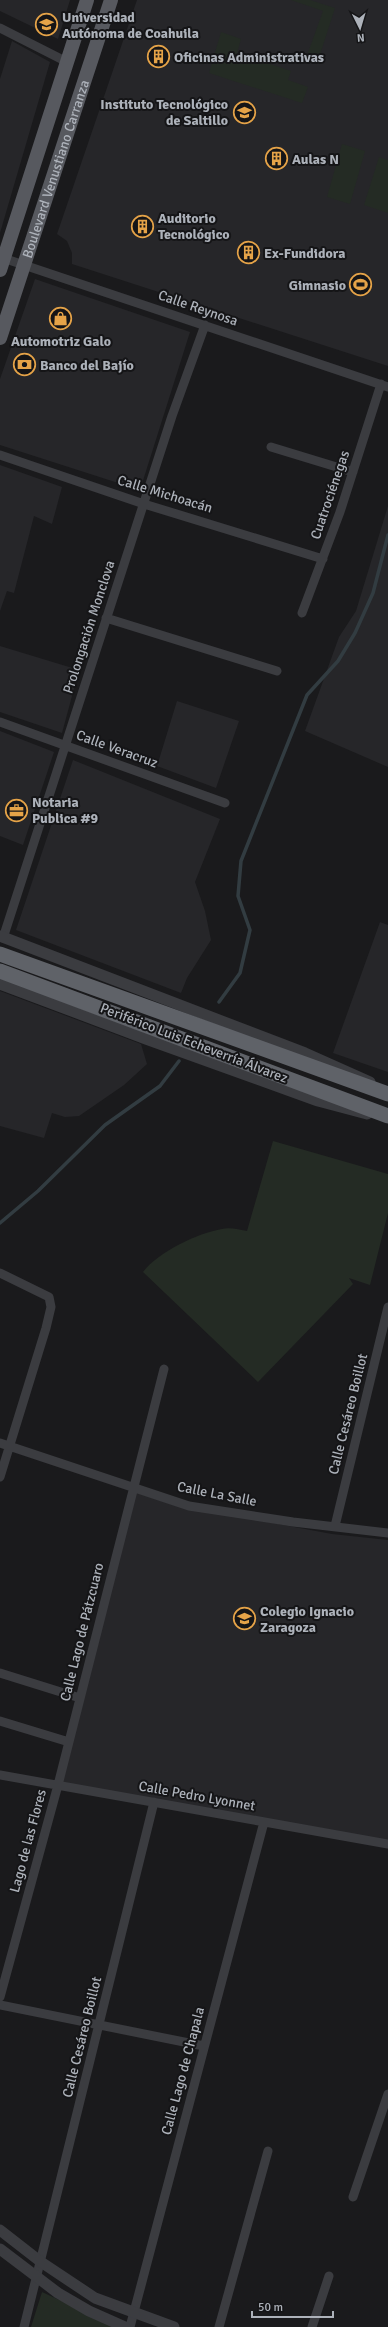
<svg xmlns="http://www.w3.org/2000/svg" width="388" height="2327" font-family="Signika,sans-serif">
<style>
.built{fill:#262629}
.green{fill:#242b24}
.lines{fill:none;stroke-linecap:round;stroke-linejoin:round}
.stream{stroke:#323c41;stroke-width:3.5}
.minor{stroke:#3b3c40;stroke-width:9}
.tertiary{stroke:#3b3c40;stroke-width:11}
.primary{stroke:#57595f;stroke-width:14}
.trunk{stroke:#5f6268;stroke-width:15}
.labels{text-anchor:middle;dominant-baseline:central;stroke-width:4;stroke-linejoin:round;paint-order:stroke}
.poi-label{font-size:14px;font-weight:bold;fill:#adb2ba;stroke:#151517;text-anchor:start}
.street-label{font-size:14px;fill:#adb2ba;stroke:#151517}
</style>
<rect width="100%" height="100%" fill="#1a1a1c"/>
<path class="built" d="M0 0H70L58 39 0 11Z
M137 0H388V366L72 264V253L67 241 57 234Z
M12 41 50 62 0 233V79Z
M35 279 190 332 140 490 0 445V379Z
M0 465 62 487 52 524 34 516 14 593 7 591 0 611Z
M388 506V767L305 731 339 637 356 611Z
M0 646 79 670 62 733 0 712Z
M177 701 239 721 216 788 157 766Z
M0 731 54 752 23 845 0 836Z
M73 760 220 819 195 882 205 911 211 940 187 978 181 993 16 930Z
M380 922 388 925V1072L333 1053Z
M0 991 141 1044 147 1064 124 1085 79 1116 65 1117 52 1113 44 1138 0 1126Z
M132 1487 192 1508 332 1534 388 1540V1845L58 1785Z"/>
<path class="green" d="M291 0H310L335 8 317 64 305 61 323 11Z
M221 32 241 39 237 53 291 71 288 80 308 87 302 103 209 73Z
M342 144 365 151 350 204 327 197Z
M379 157 388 160V213L364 205Z
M273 1141 388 1174V1213L370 1285 349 1278 353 1284 258 1382 143 1272C158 1252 198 1233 222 1229 230 1227 240 1230 247 1231Z
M42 2292 118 2327H31Z"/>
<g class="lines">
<path class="stream" d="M219 1002 240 973 250 930 238 896 241 861 307 695 338 661 355 633 373 593 388 535
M0 1223 38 1191 105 1125 160 1086 179 1061"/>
<path class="minor" d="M0 28 67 62
M0 257 388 387
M271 447 353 472
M0 455 144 504 323 559
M302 613 340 512 381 384
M106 618 277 671
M0 722 225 803
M3 938 172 416 205 325
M0 1273 49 1297 51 1307 46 1328 0 1477
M0 1443 189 1506 293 1522 388 1533
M335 1526 388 1307
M0 1673 80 1698
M0 1721 69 1742
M0 1775 388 1844
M0 1997 58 1785 164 1369
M0 2005 204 2046
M353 2197 388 2094
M24 2327 154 1802
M130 2327 264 1822
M219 2327 268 2151
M312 2327 329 2276"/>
<path class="tertiary" d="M0 936 305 1053 370 1082
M0 984 146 1039 318 1101 367 1114
M0 2230 41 2262 95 2298 174 2327
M0 2249 58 2293 89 2311 125 2327"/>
<g class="primary">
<path d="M0 270 87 0"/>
<path id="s1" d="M0 338 111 0"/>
</g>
<path class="trunk" d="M0 954 388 1094
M0 971 388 1116"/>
</g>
<defs>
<symbol id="university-ring" viewBox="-11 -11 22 22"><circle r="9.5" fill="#151517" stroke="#e5a348" stroke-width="1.5"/><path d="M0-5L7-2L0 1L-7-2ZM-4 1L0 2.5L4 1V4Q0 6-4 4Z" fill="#e5a348"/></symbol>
<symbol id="building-ring" viewBox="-11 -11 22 22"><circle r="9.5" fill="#151517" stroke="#e5a348" stroke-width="1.5"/><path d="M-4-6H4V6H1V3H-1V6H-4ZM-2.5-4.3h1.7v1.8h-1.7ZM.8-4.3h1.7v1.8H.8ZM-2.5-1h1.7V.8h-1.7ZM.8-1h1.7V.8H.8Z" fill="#e5a348"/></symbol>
<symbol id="stadium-ring" viewBox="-11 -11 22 22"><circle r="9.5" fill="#151517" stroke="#e5a348" stroke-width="1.5"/><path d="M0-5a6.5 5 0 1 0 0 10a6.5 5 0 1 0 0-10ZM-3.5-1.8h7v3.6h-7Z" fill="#e5a348"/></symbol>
<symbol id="shop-ring" viewBox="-11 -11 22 22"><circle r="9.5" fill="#151517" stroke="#e5a348" stroke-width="1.5"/><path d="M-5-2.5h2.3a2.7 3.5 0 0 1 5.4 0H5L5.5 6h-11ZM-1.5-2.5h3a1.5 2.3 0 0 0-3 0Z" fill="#e5a348"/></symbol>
<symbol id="bank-ring" viewBox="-11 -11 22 22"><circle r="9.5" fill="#151517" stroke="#e5a348" stroke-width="1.5"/><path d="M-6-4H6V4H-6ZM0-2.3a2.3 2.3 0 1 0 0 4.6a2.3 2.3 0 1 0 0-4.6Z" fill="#e5a348"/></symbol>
<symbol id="office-ring" viewBox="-11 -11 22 22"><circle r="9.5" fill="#151517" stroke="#e5a348" stroke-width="1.5"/><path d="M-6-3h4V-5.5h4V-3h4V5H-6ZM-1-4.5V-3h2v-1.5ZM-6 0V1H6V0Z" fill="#e5a348"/></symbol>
<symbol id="school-ring" viewBox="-11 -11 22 22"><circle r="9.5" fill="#151517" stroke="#e5a348" stroke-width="1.5"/><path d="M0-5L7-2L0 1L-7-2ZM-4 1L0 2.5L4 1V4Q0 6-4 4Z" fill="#e5a348"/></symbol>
</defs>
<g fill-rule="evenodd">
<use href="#university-ring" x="34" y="12" width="25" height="25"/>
<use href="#building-ring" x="146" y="44" width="25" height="25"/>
<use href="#university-ring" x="232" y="100" width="25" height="25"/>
<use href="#building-ring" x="264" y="146" width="25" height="25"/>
<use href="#building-ring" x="130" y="214" width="25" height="25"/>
<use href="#building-ring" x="236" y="240" width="25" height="25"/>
<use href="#stadium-ring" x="348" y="272" width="25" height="25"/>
<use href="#shop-ring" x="48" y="306" width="25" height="25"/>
<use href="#bank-ring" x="12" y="352" width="25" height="25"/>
<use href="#office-ring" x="4" y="798" width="25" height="25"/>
<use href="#school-ring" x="232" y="1606" width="25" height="25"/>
</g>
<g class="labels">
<g class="poi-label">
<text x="62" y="17">Universidad<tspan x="62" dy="16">Autónoma de Coahuila</tspan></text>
<text x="174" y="57">Oficinas Administrativas</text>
<text x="228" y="104" text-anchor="end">Instituto Tecnológico<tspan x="228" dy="16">de Saltillo</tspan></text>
<text x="292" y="159">Aulas N</text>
<text x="158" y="218">Auditorio<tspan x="158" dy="16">Tecnológico</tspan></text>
<text x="264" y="253">Ex-Fundidora</text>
<text x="346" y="285" text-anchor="end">Gimnasio</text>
<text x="61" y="341" text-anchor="middle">Automotriz Galo</text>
<text x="40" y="365">Banco del Bajío</text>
<text x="32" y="802">Notaria<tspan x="32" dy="16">Publica #9</tspan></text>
<text x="260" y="1611">Colegio Ignacio<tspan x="260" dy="16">Zaragoza</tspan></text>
</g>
<g class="street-label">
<text stroke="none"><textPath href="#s1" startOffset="178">Boulevard Venustiano Carranza</textPath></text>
<text transform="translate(198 308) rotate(19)">Calle Reynosa</text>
<text transform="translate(165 494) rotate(17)">Calle Michoacán</text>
<text transform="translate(330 495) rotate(-71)">Cuatrociénegas</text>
<text transform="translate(89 627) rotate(-72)">Prolongación Monclova</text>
<text transform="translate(117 749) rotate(20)">Calle Veracruz</text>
<text transform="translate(194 1043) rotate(21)">Periférico Luis Echeverría Álvarez</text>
<text transform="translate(348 1414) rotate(-76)">Calle Cesáreo Boillot</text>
<text transform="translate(217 1494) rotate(11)">Calle La Salle</text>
<text transform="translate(82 1632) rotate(-76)">Calle Lago de Pátzcuaro</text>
<text transform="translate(197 1796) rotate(10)">Calle Pedro Lyonnet</text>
<text transform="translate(28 1841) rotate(-75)">Lago de las Flores</text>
<text transform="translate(82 2037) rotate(-76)">Calle Cesáreo Boillot</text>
<text transform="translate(183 2071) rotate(-75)">Calle Lago de Chapala</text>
</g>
</g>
<g transform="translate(360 28) rotate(175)" stroke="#151517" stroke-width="3" paint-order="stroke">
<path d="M0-3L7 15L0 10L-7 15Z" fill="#adb2ba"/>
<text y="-6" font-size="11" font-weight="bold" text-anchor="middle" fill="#adb2ba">N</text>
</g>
<path d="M252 2311v6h81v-6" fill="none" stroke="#adb2ba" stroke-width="2"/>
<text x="258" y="2311" font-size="12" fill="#adb2ba" stroke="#151517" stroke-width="3" paint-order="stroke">50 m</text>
</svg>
